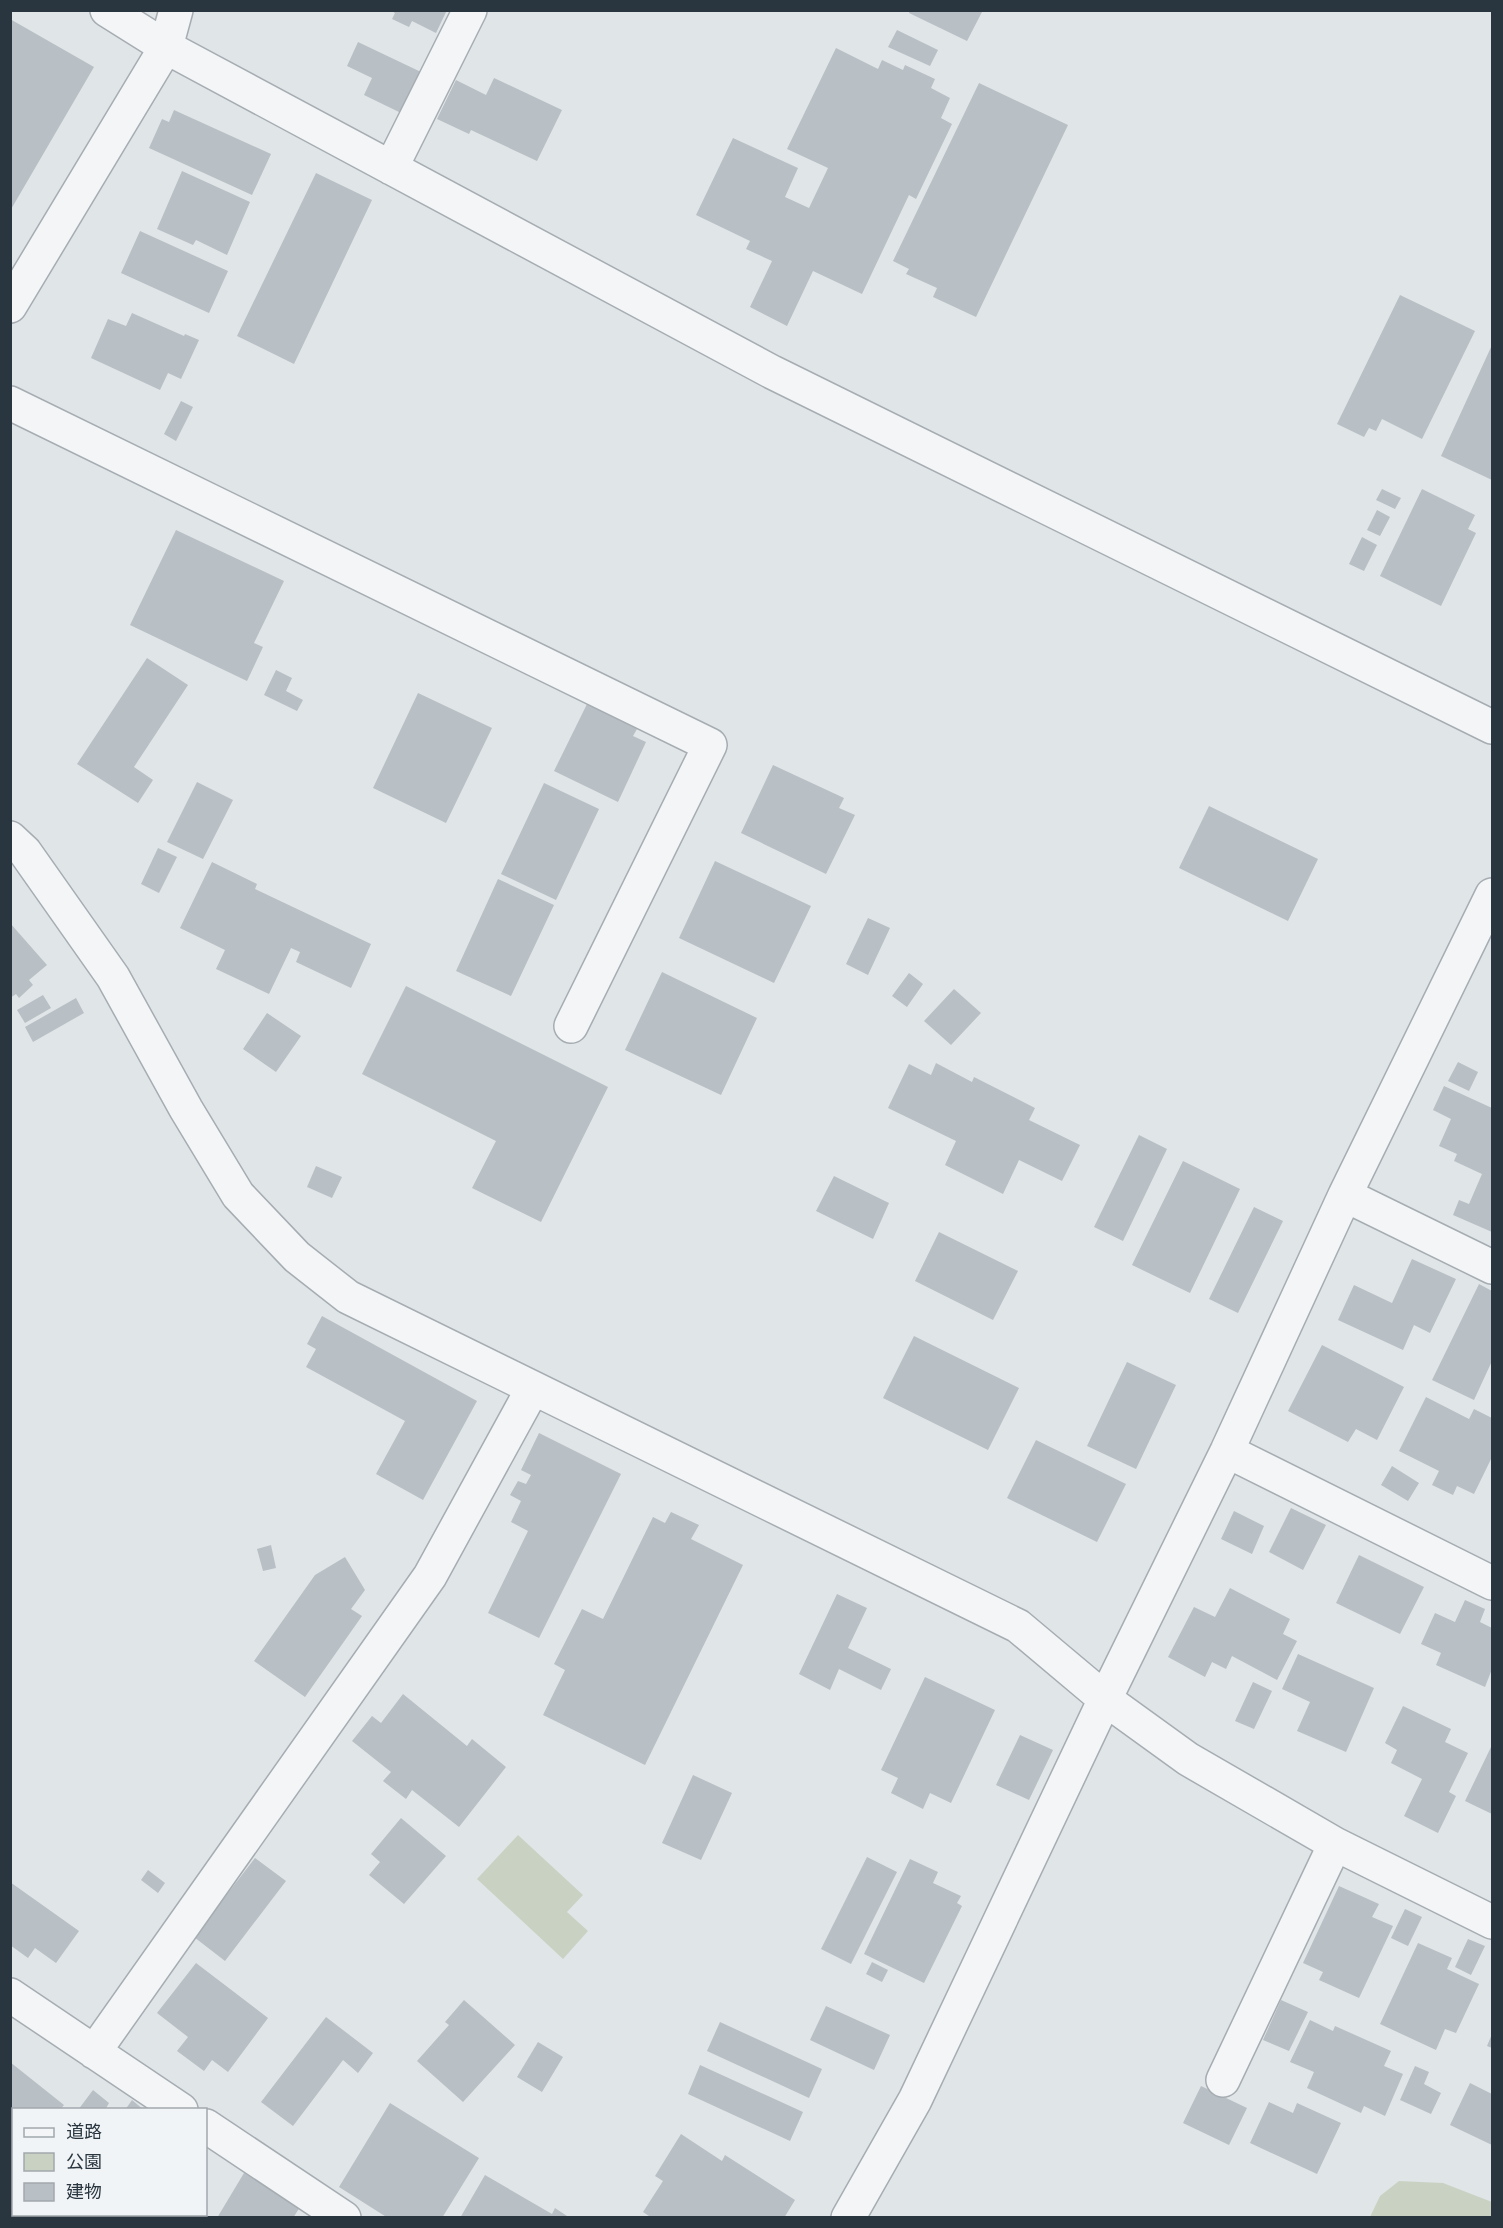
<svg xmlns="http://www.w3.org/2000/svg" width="1503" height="2228" font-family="'Titillium Web','Noto Sans JP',sans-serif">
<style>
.green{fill:#c9d2c2}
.building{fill:#b8bfc5}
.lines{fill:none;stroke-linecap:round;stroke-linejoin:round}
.minor-casing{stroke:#a6adb2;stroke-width:36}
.minor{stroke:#f3f5f7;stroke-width:33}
</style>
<rect width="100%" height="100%" fill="#e0e5e8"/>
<path class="green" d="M518 1835 583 1895 567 1912 588 1931 563 1959 477 1879Z
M1399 2181 1443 2183 1492 2202V2217H1370L1380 2196Z"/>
<path class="building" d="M390 10H447L436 33 412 21 409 27 392 19 395 13Z
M910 10H979L982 12 967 41 909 13Z
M10 19 94 67 10 211Z
M897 30 938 50 930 66 888 47Z
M358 42 421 72 401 113 364 95 372 78 347 66Z
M836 48 878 69 882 60 903 70 905 65 935 79 931 88 950 98 941 118 952 124 916 199 909 195 862 294 813 271 787 326 750 307 772 261 746 249 750 241 696 215 733 138 798 168 785 197 809 208 828 168 787 149Z
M494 78 562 110 537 161 471 130 469 134 437 119 456 80 486 95Z
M979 83 1068 125 976 317 933 297 937 288 906 274 909 269 893 261Z
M174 110 271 154 252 195 149 148 162 119 169 122Z
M182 171 250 202 227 255 196 240 193 245 157 229Z
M316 173 372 200 294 364 237 336Z
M140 231 228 271 209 313 121 273Z
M1400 295 1475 331 1422 439 1382 419 1376 431 1369 428 1364 437 1337 424Z
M132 313 184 336 185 334 199 340 181 379 168 373 160 390 91 358 108 319 126 326Z
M1492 345V480L1441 456Z
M181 401 193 407 176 441 164 434Z
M1382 489 1401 498 1395 509 1376 500Z
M1422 489 1475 515 1468 529 1476 533 1441 606 1380 576Z
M1377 510 1390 517 1380 536 1367 530Z
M176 530 284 581 254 643 263 647 247 681 130 625Z
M1362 537 1377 545 1364 571 1349 564Z
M147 658 188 685 134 767 153 780 138 803 77 764Z
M276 670 292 678 286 691 303 700 297 711 264 695Z
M418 693 492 728 446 823 373 788Z
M587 704 637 729 633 736 646 742 618 802 554 771Z
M773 765 844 798 839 808 855 815 826 874 741 833Z
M197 782 233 800 203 859 167 842Z
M544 783 599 809 556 900 501 874Z
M1209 806 1318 859 1288 921 1179 868Z
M158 848 177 857 159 893 141 884Z
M715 861 811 906 774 983 679 938Z
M212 862 257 884 255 889 371 944 351 988 296 962 300 952 291 948 269 994 216 969 225 950 180 928Z
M498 879 554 905 511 996 456 971Z
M868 918 890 928 868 975 846 964Z
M10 923 47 965 29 980 33 985 19 998 16 994 10 998Z
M662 972 757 1018 721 1095 625 1050Z
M909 973 923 984 907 1007 892 996Z
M406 986 608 1087 541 1222 472 1188 496 1141 362 1074Z
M954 989 981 1013 951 1045 924 1021Z
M43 995 51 1008 25 1023 17 1010Z
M76 998 84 1013 33 1042 25 1027Z
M267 1013 301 1036 276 1072 243 1049Z
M1458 1062 1478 1072 1469 1091 1448 1081Z
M936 1063 972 1082 974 1077 1035 1108 1029 1120 1080 1145 1062 1181 1019 1160 1003 1194 945 1165 956 1141 888 1108 909 1064 931 1075Z
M1444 1086 1492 1108V1232L1453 1215 1459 1200 1469 1204 1482 1174 1454 1161 1457 1154 1439 1146 1451 1119 1433 1110Z
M1139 1135 1167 1149 1123 1241 1094 1227Z
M1183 1161 1240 1189 1190 1293 1132 1265Z
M316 1166 342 1177 332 1198 307 1187Z
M834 1176 889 1203 873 1239 816 1211Z
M1254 1207 1283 1221 1238 1313 1209 1299Z
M939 1232 1018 1271 993 1320 915 1281Z
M1412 1259 1456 1279 1430 1333 1414 1325 1403 1350 1338 1320 1354 1285 1392 1303Z
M1479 1284 1492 1291V1361L1474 1400 1432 1380Z
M322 1316 477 1401 423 1500 376 1474 405 1421 306 1367 316 1349 307 1344Z
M914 1336 1019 1388 988 1450 883 1398Z
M1322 1345 1404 1387 1377 1440 1356 1429 1348 1442 1288 1411Z
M1127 1362 1176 1385 1136 1469 1087 1446Z
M1426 1397 1469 1419 1474 1409 1492 1418V1457L1474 1494 1457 1486 1453 1495 1432 1485 1439 1471 1399 1451Z
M539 1433 621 1474 539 1638 488 1613 528 1531 511 1522 521 1501 510 1495 518 1481 526 1484 531 1475 521 1470Z
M1036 1440 1126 1484 1097 1542 1007 1498Z
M1392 1466 1419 1483 1408 1501 1381 1485Z
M1291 1508 1326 1525 1303 1570 1269 1552Z
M1234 1511 1264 1526 1252 1554 1221 1539Z
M671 1512 699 1525 691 1539 743 1565 645 1765 543 1715 565 1670 554 1664 582 1609 603 1619 653 1517 665 1523Z
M271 1545 276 1568 263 1571 257 1549Z
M1359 1555 1424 1587 1400 1634 1336 1603Z
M345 1557 365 1590 351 1609 362 1616 305 1697 254 1661 315 1575Z
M1230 1588 1290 1619 1283 1634 1297 1641 1277 1680 1232 1656 1226 1669 1212 1662 1205 1677 1168 1657 1194 1607 1215 1617Z
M837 1594 867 1608 848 1648 891 1669 881 1690 839 1669 830 1690 799 1674Z
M1465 1600 1485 1609 1480 1622 1492 1628V1669L1485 1687 1436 1665 1441 1653 1421 1644 1435 1613 1455 1622Z
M1298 1654 1374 1688 1346 1752 1297 1731 1310 1702 1282 1689Z
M925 1677 995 1710 951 1803 930 1793 923 1809 891 1793 898 1778 881 1770Z
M1253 1682 1272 1691 1254 1729 1235 1721Z
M403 1694 467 1746 472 1739 506 1767 459 1827 412 1790 406 1799 383 1781 391 1772 352 1741 372 1716 381 1723Z
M1403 1706 1451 1729 1445 1742 1468 1753 1449 1792 1456 1796 1438 1833 1404 1816 1422 1779 1391 1763 1397 1750 1385 1743Z
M1020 1735 1053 1750 1029 1800 996 1785Z
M1491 1747 1492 1748V1814L1465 1801Z
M693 1775 732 1793 701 1860 662 1843Z
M401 1818 446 1856 404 1904 369 1875 380 1862 371 1854Z
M867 1857 897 1872 851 1964 821 1949Z
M255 1858 286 1881 225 1961 194 1937Z
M910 1859 938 1872 933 1883 961 1896 957 1903 962 1906 924 1983 864 1954Z
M148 1870 165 1883 158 1893 141 1880Z
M10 1882 79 1931 56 1963 35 1948 28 1958 10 1945Z
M1339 1886 1379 1904 1372 1917 1393 1926 1359 1998 1319 1980 1323 1972 1303 1963Z
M1405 1909 1422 1917 1408 1946 1391 1938Z
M1468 1939 1485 1946 1471 1975 1455 1967Z
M1418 1943 1452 1958 1447 1969 1479 1984 1456 2033 1445 2029 1436 2050 1380 2024Z
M872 1962 888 1970 882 1982 866 1974Z
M196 1963 268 2018 228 2072 212 2060 204 2071 177 2051 188 2037 157 2013Z
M464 2000 515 2045 463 2102 417 2061 449 2025 445 2022Z
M1281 2000 1308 2012 1289 2051 1263 2040Z
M826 2006 890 2035 874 2070 810 2040Z
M326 2017 373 2053 358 2073 343 2060 293 2126 261 2102Z
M1310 2020 1333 2031 1335 2026 1391 2051 1384 2066 1403 2074 1385 2116 1364 2106 1361 2113 1307 2088 1314 2072 1290 2062Z
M720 2022 822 2069 809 2098 707 2051Z
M1492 2034V2048L1487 2046Z
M538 2042 563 2057 542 2092 517 2077Z
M10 2062 64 2105 60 2110H14V2162L10 2160Z
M700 2065 803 2112 790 2141 688 2094Z
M1415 2066 1429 2072 1424 2084 1441 2093 1431 2114 1400 2100Z
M1470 2083 1492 2094V2145L1450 2125Z
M1201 2086 1247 2108 1229 2145 1183 2123Z
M93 2090 109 2103 105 2110H78Z
M132 2100 144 2110H125Z
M1269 2102 1293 2113 1297 2103 1341 2123 1317 2174 1250 2143Z
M390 2103 479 2158 442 2218H388L339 2187Z
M681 2134 722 2161 725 2155 795 2200 784 2218H652L643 2212 663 2181 655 2176Z
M244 2173 300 2207 293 2218H217Z
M485 2175 552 2214 555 2208 570 2218H460Z
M63 2214H121L119 2218H64Z"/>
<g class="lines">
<defs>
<path id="minor" d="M107 10 166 47 772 372 1492 727
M391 168 470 10
M10 306 166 47 176 10
M10 403 710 745 571 1026
M10 838 25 852 113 977 186 1109 238 1195 297 1257 348 1297 1018 1626 1105 1699 1188 1759 1335 1844 1492 1922
M1345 1195 1492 1267
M1227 1451 1492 1583
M10 1995 181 2110
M94 2052 430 1576 533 1388
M1223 2080 1335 1844
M206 2126 344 2218
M848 2218 915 2100 1105 1699 1227 1451 1345 1195 1492 895"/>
</defs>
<use href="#minor" class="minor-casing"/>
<use href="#minor" class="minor"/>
</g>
<rect width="1503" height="2228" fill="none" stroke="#2a363f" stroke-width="24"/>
<rect x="12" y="2108" width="195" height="108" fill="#f0f4f6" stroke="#a1a8ad" stroke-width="1.5"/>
<rect x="24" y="2128" width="30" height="9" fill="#f3f5f7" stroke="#a1a8ad" stroke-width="1.5"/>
<text x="66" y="2138" font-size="18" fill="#2a363f">道路</text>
<rect x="24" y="2153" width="30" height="18" fill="#c9d2c2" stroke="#a1a8ad" stroke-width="1.5"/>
<text x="66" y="2168" font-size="18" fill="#2a363f">公園</text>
<rect x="24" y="2183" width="30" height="18" fill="#b8bfc5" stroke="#a1a8ad" stroke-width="1.5"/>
<text x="66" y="2198" font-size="18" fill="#2a363f">建物</text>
</svg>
